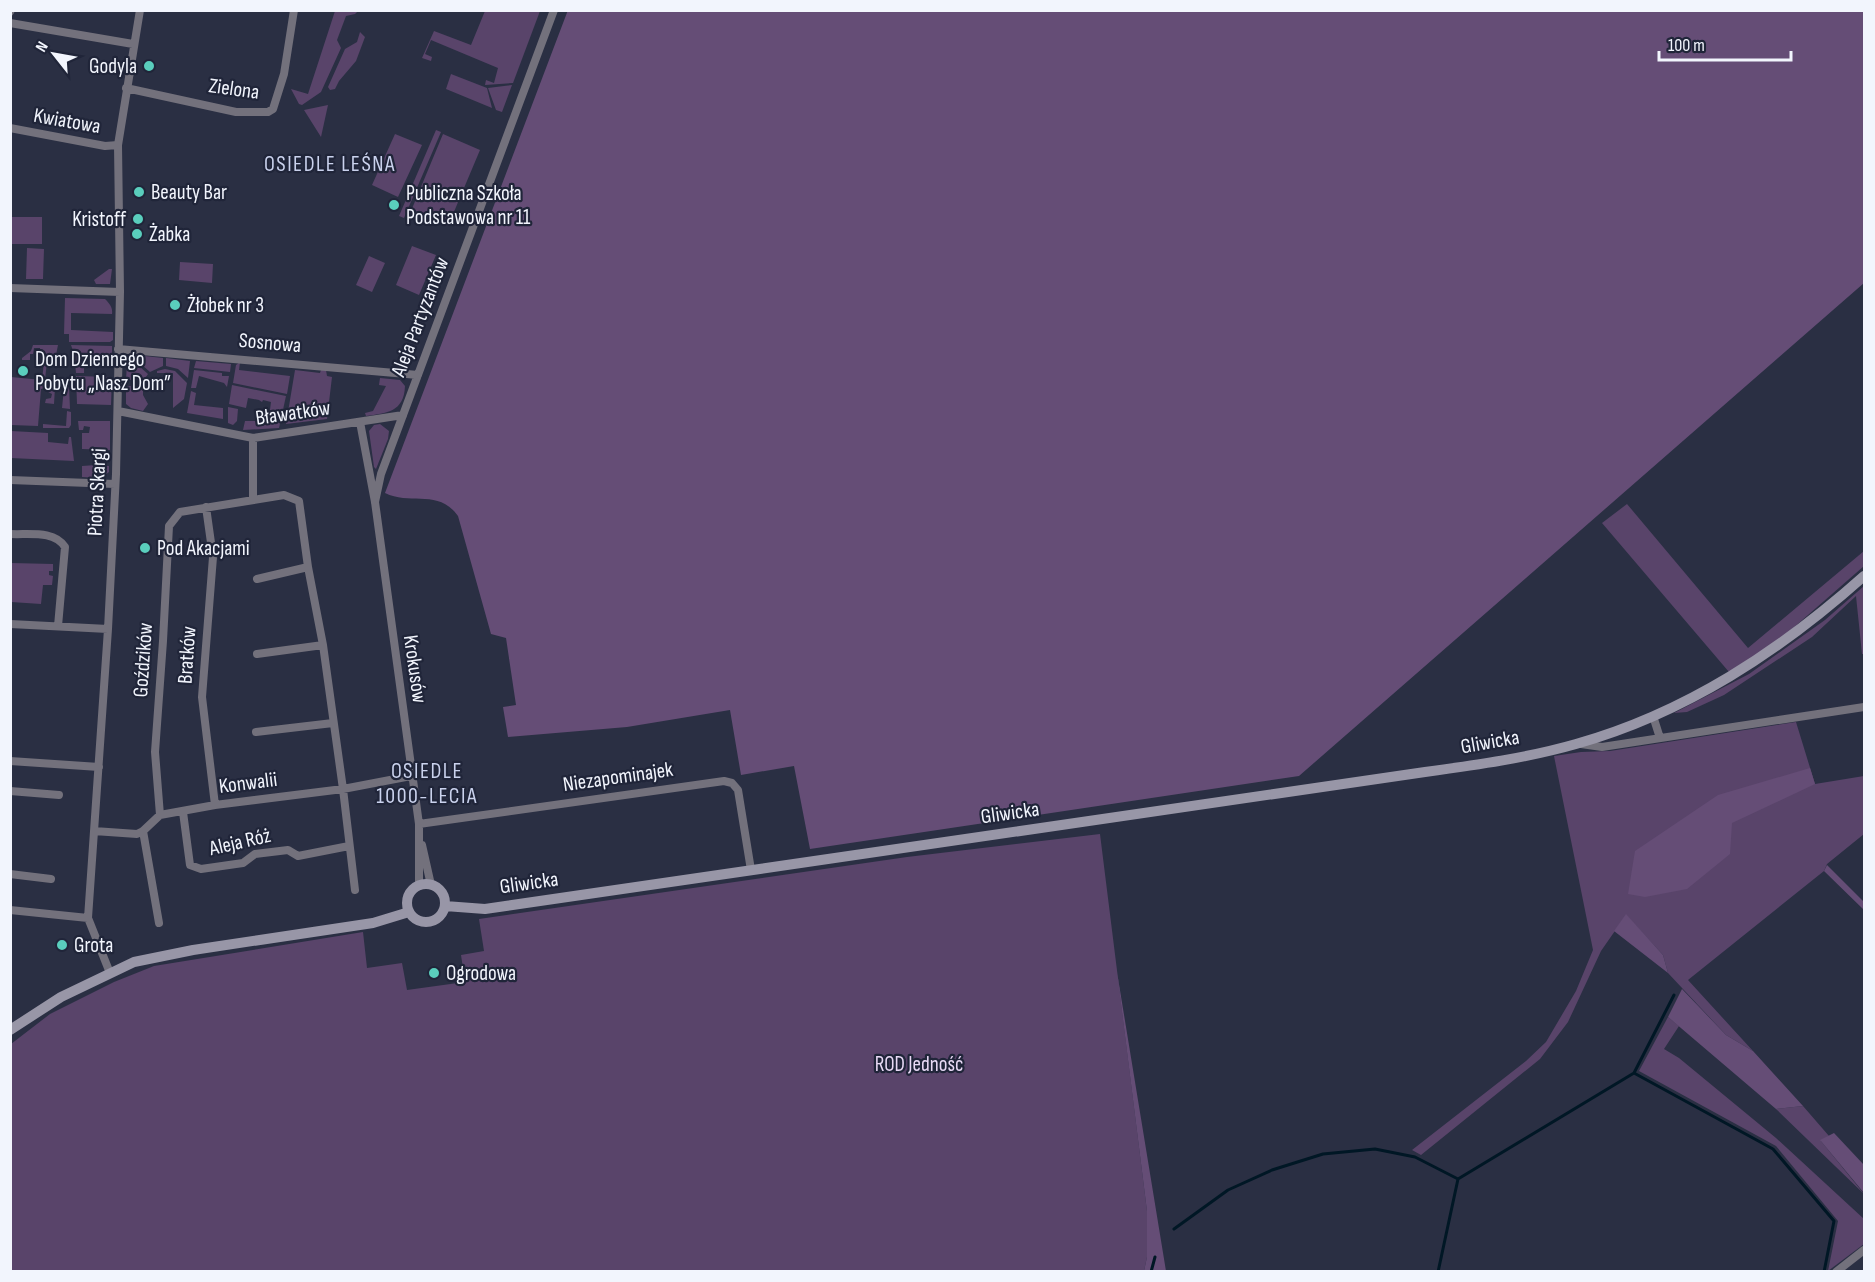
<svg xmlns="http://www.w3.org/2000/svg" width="1875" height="1282" font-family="'Sofia Sans Condensed',sans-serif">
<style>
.green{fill:#59446a}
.forest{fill:#654d76}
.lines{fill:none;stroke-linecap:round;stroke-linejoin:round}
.stream{stroke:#001725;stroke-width:3}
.street{stroke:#73717c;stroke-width:8}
.secondary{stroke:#9896a7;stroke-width:10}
.poi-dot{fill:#5acebd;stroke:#202539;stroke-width:2}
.labels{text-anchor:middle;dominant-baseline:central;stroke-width:4.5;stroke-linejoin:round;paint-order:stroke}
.poi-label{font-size:21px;fill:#f2f5fd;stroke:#202539;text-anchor:start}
.street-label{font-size:21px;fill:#f2f5fd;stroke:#202539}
.park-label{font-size:21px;fill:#e9daf6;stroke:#202539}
.neighbourhood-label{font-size:22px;letter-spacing:1.5px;fill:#cad2ed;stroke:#202539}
</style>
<rect width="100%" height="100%" fill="#2a2f43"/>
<path class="green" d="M335 11H358L355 14 346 16 337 40 341 48 321 92 302 105 299 104 291 89 308 94Z
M485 11H540L513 83 485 85 486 80 494 83 498 68 431 40 425 54 432 57 431 61 422 58 434 31 471 45Z
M360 32 365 37 356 61 339 81 335 89 330 90 328 87 345 49 357 42Z
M451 74 487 88 492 108 446 89Z
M512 85 502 112 496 110 488 88Z
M328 105 321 137 304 110Z
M436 130 441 132 404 218 399 216Z
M395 134 422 145 398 197 372 185Z
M443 134 480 150 448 226 411 211Z
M11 217H42V244H11Z
M412 246 436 255 419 295 396 285Z
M27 248 44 249 43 279H26Z
M369 256 385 263 372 292 356 285Z
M180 262 213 264 212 283 179 280Z
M109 269H112L110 284H96L94 280Z
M65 298 105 299C109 303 113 307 112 314L71 313V330L113 332V340L110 342H69V334H64Z
M33 345H58L56 355H40V348H34L33 354H30V360H22V358L31 351Z
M71 345 112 346V361L84 360V373H76L74 354Z
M135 355 163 358V366L150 372 133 357Z
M166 358 190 361 188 378 178 369 166 366Z
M131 359 148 374 144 380H126L127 363Z
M196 361 231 364 230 372 194 368Z
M44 362H47L44 388 41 389 38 426 11 425V377L42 380Z
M240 362 239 370 290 376 287 394 233 383 236 365Z
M165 369 175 371 187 383 184 399 173 408V373H157V371Z
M194 370 222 373V376H229L227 387 224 383 199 376 196 388H191Z
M295 370 320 373 321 370H326L327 376 332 377 327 419 286 424Z
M76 376 112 377 111 405 77 404Z
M380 378 400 380 405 386C404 412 387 413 366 416L365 413 373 411 386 386 379 385Z
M47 384 69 385 70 409 62 408 64 388 55 387 54 404 45 403 46 399 51 398 52 394 46 391Z
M232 385 286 396 279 428 243 430 245 421H259V423L268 425 271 402 263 400 262 402 259 400 248 398 246 408 229 404Z
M126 386H143V395L148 404 143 411 131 408 126 404Z
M191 391 196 393 194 405 223 408V419L187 413Z
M228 407 238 409 237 421 233 425 228 423Z
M67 411 71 412V425L69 428H43V424L66 426Z
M78 421H110V450L82 449V433H89L90 427 84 426 83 430H79Z
M380 424 389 431 388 439 376 469 374 467 369 431 374 425Z
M11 431 48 433V442L68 444 69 437H71L74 461 11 458Z
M96 465 109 466V472L101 478 82 477V466Z
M1627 504 1748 648 1864 551V566L1777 642 1729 672 1602 523Z
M11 563 53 564V571H49V575L53 576 52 585H43L41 604 11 602Z
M1864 586V654H1862L1856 596 1812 637 1724 695 1687 712 1674 713 1749 674 1825 620Z
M1796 722 1815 784 1864 776V834L1827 864 1824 871 1688 980 1753 1051 1726 1035 1668 973 1663 955 1626 915 1601 951 1568 1022 1540 1059 1421 1155 1412 1150 1526 1061 1546 1042 1576 991 1593 950 1554 756 1581 752 1610 751Z
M1100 834 1147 1211V1257L1144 1271 11 1272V1044L50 1014 114 982 154 966 363 932 367 968 402 963 407 990 465 982 461 955 484 951 479 919 907 857Z
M1668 1017 1679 1026 1664 1049 1679 1058 1776 1138 1864 1219V1244L1828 1271 1838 1221 1776 1146 1639 1071Z
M1803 1106 1829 1136 1821 1141 1864 1194 1776 1109Z"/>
<path class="forest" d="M568 10 1864 11V283L1299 776 810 849 794 766 741 775 730 710 627 727 508 737 503 707 516 705 506 638 491 634 458 516C438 488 411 506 385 493Z
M1810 768 1815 784 1732 823 1730 854 1687 889 1645 897 1628 894 1635 851 1718 795Z
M1827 865 1864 902V910L1824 871Z
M1626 914 1663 955 1668 973 1614 931Z
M1117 972 1166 1271H1144L1147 1257V1211Z
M1682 989 1726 1035 1753 1051 1803 1106 1776 1109 1668 1017Z
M1834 1133 1864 1165V1193L1820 1140Z"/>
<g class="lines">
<path class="stream" d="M1634 1073 1674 995
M1174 1229 1228 1190 1272 1170 1323 1154 1375 1149 1415 1157 1458 1179
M1151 1272 1155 1257
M1438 1272 1458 1179 1634 1073 1773 1149 1834 1221 1824 1272"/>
<path class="street" d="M10 12 11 10
M10 23 133 44
M126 88 236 112H268L273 109 284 74 294 10
M10 128 105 146 118 145
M10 288 120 292
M118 349 418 375
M118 411 253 438 403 415
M360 422 375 502 419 824V886
M253 438V500
M10 480 115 484
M375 502 381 474 554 10
M206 507 213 557 202 697 215 805
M10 534C29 535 54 530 65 547L58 626
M257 579 308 567
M10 624 108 629
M257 654 323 645
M1653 716 1660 738
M256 732 333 723
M1581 744 1602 747 1864 707
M10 761 99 767
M10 791 59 795
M183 812 190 865 201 869 243 863 255 854 288 850 298 856 349 846
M160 815 155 752 163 641 169 526 180 512 284 495 299 501 308 567 323 645 343 789 355 890
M419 824 724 781 732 783 738 790 751 870
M94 831 137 834 143 831 160 815 215 805 343 789 411 776
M143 831 159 923
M422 845 431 885
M10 874 51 879
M10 910 88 918
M110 973 88 918 108 629 116 474 120 292 118 145 140 10
M1836 1272 1864 1250"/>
<path class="secondary" d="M407 903a19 19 0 1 1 38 0a19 19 0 1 1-38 0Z
M445 906 485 909 1425 772C1476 765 1527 758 1576 744 1686 713 1780 651 1864 576
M10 1030 61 997 134 962 193 950 373 923 409 912"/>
</g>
<g class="poi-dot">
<circle cx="149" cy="66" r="6"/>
<circle cx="139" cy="192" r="6"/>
<circle cx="394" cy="205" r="6"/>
<circle cx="138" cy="219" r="6"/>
<circle cx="137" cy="234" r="6"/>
<circle cx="175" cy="305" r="6"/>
<circle cx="23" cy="371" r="6"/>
<circle cx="145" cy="548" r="6"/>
<circle cx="62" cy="945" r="6"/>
<circle cx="434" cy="973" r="6"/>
</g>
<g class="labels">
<g class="poi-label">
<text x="137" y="66" text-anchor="end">Godyla</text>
<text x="151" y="192">Beauty Bar</text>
<text x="406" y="193">Publiczna Szkoła<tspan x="406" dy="24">Podstawowa nr 11</tspan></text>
<text x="126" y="219" text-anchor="end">Kristoff</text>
<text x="149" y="234">Żabka</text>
<text x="187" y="305">Żłobek nr 3</text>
<text x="35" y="359">Dom Dziennego<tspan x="35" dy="24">Pobytu „Nasz Dom”</tspan></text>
<text x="157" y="548">Pod Akacjami</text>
<text x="74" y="945">Grota</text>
<text x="446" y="973">Ogrodowa</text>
</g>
<g class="street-label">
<text transform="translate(234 89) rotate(8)">Zielona</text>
<text transform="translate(67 121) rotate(10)">Kwiatowa</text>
<text transform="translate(420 317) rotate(-69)">Aleja Partyzantów</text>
<text transform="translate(270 343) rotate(5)">Sosnowa</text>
<text transform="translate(293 413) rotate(-8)">Bławatków</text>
<text transform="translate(97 492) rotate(-87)">Piotra Skargi</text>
<text transform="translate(187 655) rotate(-86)">Bratków</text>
<text transform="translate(143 660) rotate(-86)">Goździków</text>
<text transform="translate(415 669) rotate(82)">Krokusów</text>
<text transform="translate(1490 742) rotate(-10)">Gliwicka</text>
<text transform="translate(618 777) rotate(-8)">Niezapominajek</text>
<text transform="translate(248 783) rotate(-7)">Konwalii</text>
<text transform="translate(1010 813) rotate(-8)">Gliwicka</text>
<text transform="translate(240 842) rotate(-13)">Aleja Róż</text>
<text transform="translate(529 883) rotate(-8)">Gliwicka</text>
</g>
<g class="park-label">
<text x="919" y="1064">ROD Jedność</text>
</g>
<g class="neighbourhood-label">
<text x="330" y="164">OSIEDLE LEŚNA</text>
<text x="427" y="771">OSIEDLE<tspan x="427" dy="25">1000-LECIA</tspan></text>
</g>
</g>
<rect width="1875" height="1282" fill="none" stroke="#f2f5fd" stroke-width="24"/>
<g transform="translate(54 54) rotate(301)" stroke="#202539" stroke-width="4.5" paint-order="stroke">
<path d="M0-4.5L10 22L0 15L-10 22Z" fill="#f2f5fd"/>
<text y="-9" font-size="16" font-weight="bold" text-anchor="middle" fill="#f2f5fd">N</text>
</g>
<path d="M1659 51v9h132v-9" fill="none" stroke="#f2f5fd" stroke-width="3"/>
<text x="1668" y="51" font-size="18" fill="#f2f5fd" stroke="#202539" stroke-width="4.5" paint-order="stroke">100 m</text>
</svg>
